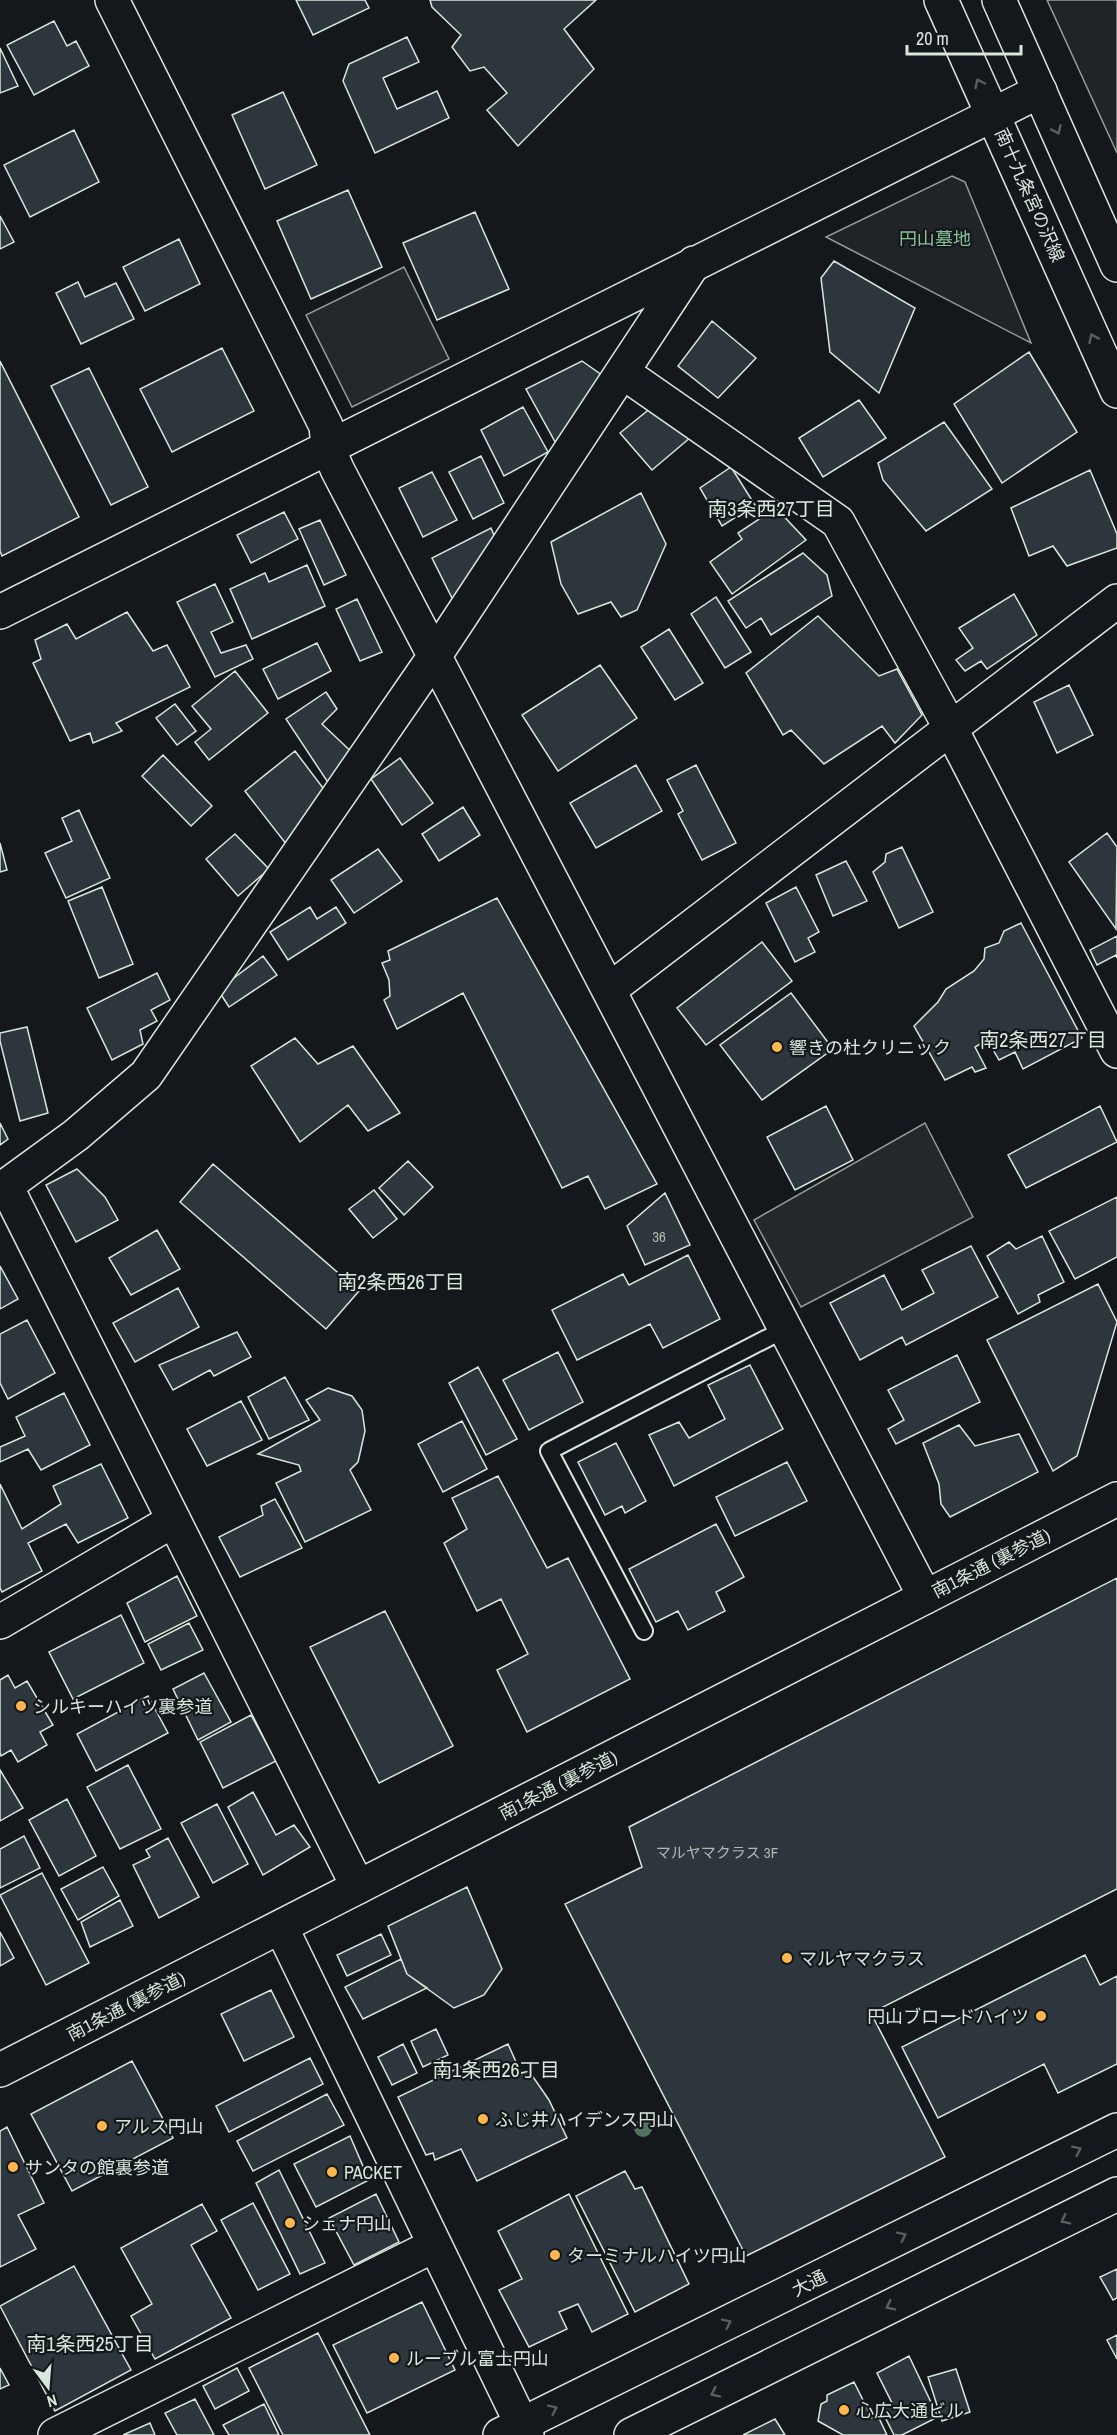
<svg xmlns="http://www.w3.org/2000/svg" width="1117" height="2435" font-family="'Archivo Narrow','Noto Sans JP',sans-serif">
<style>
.green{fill:#202428;stroke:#939e99;stroke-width:1.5}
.parking{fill:#24282b;stroke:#939e99;stroke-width:1.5}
.building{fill:#2c363c;stroke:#d8e6dc;stroke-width:1.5}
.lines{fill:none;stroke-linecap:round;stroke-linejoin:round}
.service-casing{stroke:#d8e6dc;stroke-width:20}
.minor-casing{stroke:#d8e6dc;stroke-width:36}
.tertiary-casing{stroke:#d8e6dc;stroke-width:36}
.primary-casing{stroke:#d8e6dc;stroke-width:36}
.service{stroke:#14181c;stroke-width:16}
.minor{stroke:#14181c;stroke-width:33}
.tertiary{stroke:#14181c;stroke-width:33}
.primary{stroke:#14181c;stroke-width:33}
.tree{fill:#55745f}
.oneway{stroke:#59605f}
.poi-dot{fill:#ffb74d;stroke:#14181c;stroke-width:2}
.labels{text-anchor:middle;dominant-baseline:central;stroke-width:4.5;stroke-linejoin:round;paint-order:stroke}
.number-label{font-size:15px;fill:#adbab4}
.street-label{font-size:18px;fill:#d8e6dc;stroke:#14181c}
.park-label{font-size:18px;fill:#8ac095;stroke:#14181c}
.poi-label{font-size:18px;fill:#d8e6dc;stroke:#14181c;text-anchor:start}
.neighbourhood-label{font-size:20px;fill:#d8e6dc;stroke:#14181c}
</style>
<rect width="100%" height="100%" fill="#14181c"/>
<path class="green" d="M1047 0H1117V153Z
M952 176 965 182 1031 343 826 237Z"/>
<path class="parking" d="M404 267 449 359 352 407 306 315Z
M925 1123 973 1217 801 1307 754 1220Z"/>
<path class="building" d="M296 0H365L369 8 313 35Z
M430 0H596L564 29 594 69 518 146 487 110 507 93 484 67 470 71 452 47 461 35 432 7Z
M54 21 67 46 76 41 89 66 34 95 7 45Z
M407 37 419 62 383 78 397 109 437 91 449 118 375 153 343 81 349 64Z
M0 48 18 86 0 93Z
M283 92 317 165 265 189 232 115Z
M74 130 99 182 30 217 4 165Z
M348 190 382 267 311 299 277 221Z
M475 212 509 289 437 320 403 243Z
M0 216 14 242 0 249Z
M179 239 200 284 145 311 123 267Z
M834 261 915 308 879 393 830 352 821 278Z
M78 282 85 297 116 283 134 319 81 344 56 293Z
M712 321 756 358 718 398 678 366Z
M222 348 254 411 172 452 140 389Z
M1029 352 1077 432 1002 483 954 404Z
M0 361 79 517 2 556 0 551Z
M582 361 606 378 559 449 526 389Z
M89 368 148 487 111 505 51 386Z
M859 400 886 438 823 477 799 438Z
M657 403 691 437 652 470 620 433Z
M523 407 548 452 504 476 481 430Z
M944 422 992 489 926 531 883 480 878 463Z
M481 456 504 503 473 519 449 472Z
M731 467 755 505 722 526 700 488Z
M1090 470 1117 534V548L1067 566 1053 546 1029 556 1011 508Z
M432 472 457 520 423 537 399 488Z
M641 493 666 544 637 610 621 617 611 602 578 614 561 584 551 542Z
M776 508 806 540 732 594 710 562 742 539 738 533Z
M284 512 298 539 251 563 237 535Z
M320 520 346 575 324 585 299 529Z
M491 528 495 538 453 600 432 558Z
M803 553 827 575 832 596 771 635 761 618 746 628 728 601Z
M307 565 325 606 252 639 230 589 265 573 269 582Z
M215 584 233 622 211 632 221 653 246 645 253 659 215 677 177 602Z
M1014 594 1037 635 987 669 981 661 965 671 956 660 973 648 959 628Z
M716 597 751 652 725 668 691 614Z
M357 599 382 652 360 661 336 609Z
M127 612 153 651 167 645 190 687 116 723 122 731 93 743 90 733 70 741 33 663 41 659 35 640 67 624 76 639Z
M818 616 879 676 897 669 922 715 895 743 882 726 824 764 791 730 783 735 746 673Z
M669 629 703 683 675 700 641 647Z
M317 643 331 671 278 699 263 669Z
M600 665 637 718 558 771 522 715Z
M235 671 268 713 209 760 195 742 211 729 192 706Z
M1069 685 1093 735 1057 753 1034 702Z
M326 692 337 709 322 724 358 758 333 790 286 719Z
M175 704 196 731 177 745 156 718Z
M295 751 326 792 290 849 245 791Z
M163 755 212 806 191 826 142 776Z
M400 758 433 803 402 825 371 779Z
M636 765 662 811 596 848 570 803Z
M696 765 736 843 702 860 678 814 683 811 667 780Z
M463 807 480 835 439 861 422 834Z
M79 810 110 878 66 898 45 853 72 841 62 818Z
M1107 833 1117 847 1116 929 1069 862Z
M235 834 269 869 238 896 206 859Z
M0 843 7 870 0 872Z
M902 847 933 912 899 928 873 872 885 862 886 854Z
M378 849 402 881 354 913 331 880Z
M846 861 867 901 833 916 816 875Z
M102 887 133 964 99 978 68 901Z
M796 887 819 932 808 938 815 952 795 962 766 903Z
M497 898 657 1184 605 1209 588 1176 562 1188 463 993 397 1029 384 1000 390 996 389 980 382 963 390 960 388 951Z
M310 907 317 919 336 907 346 923 288 960 270 932Z
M1021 923 1082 1038 1023 1069 1015 1052 999 1060 991 1046 997 1043 995 1035 975 1047 986 1068 975 1072 972 1067 945 1080 914 1026 938 1002 946 989 974 971 984 959 985 948 999 943 1004 931Z
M1117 936V958L1116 955 1097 965 1090 950Z
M762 942 792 981 706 1045 677 1008Z
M263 956 277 975 229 1007 220 993 230 981Z
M157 973 170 1000 151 1010 157 1021 140 1030 143 1044 112 1060 87 1008Z
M791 993 833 1049 762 1100 720 1045Z
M27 1027 48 1113 20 1121 0 1041V1033Z
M295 1038 318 1064 353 1046 400 1113 368 1131 348 1105 300 1142 251 1066Z
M826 1106 853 1160 795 1190 767 1137Z
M1100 1106 1117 1142 1026 1188 1008 1155Z
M0 1123 8 1139 0 1145Z
M408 1161 433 1187 404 1215 379 1188Z
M213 1164 359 1291 326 1329 180 1202Z
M77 1169 105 1197 118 1220 76 1242 46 1185Z
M374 1190 397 1219 373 1238 349 1209Z
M665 1193 690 1245 645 1265 627 1226Z
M1117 1197V1257L1075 1279 1049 1231Z
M157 1230 180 1269 131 1295 109 1258Z
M1042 1236 1064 1282 1038 1295 1040 1302 1018 1314 987 1256 1009 1242 1016 1249Z
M971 1246 998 1297 906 1345 902 1337 860 1360 830 1303 884 1275 902 1310 934 1293 922 1270Z
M688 1255 720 1319 663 1348 650 1324 577 1360 552 1310 623 1274 629 1285Z
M0 1266 18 1299 0 1309Z
M1098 1284 1117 1322 1077 1456 1053 1471 987 1340Z
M178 1288 199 1327 135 1362 113 1323Z
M27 1320 55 1373 8 1399 0 1383V1334Z
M237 1332 251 1357 214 1376 210 1370 173 1390 159 1365Z
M558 1352 583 1402 529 1430 503 1380Z
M957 1355 980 1402 896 1444 888 1429 904 1420 888 1390Z
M750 1365 783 1429 674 1486 649 1435 679 1422 689 1438 725 1419 708 1385Z
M478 1367 517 1439 486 1455 449 1383Z
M285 1377 309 1420 269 1439 248 1397Z
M328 1388 352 1396 362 1410 365 1431 358 1462 350 1470 371 1510 305 1542 276 1483 301 1471 299 1465 258 1454 320 1420 306 1400Z
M64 1393 90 1445 41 1470 28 1449 0 1462V1447L25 1436 16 1417Z
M241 1401 262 1440 207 1466 187 1429Z
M462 1421 487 1469 443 1492 418 1444Z
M959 1425 975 1446 1019 1434 1038 1472 950 1517 941 1504 939 1484 923 1443Z
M616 1443 646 1501 625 1513 622 1506 605 1515 578 1462Z
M787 1462 807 1501 735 1536 716 1497Z
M101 1464 128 1518 78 1543 66 1524 28 1543 42 1571 2 1592 0 1588V1484L22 1529 61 1504 53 1486Z
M498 1476 547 1568 568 1558 630 1679 527 1732 497 1670 528 1654 501 1599 477 1611 444 1543 467 1529 452 1498Z
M275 1499 302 1548 240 1577 219 1537 263 1515 261 1506Z
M716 1524 744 1577 716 1592 725 1611 688 1630 678 1611 656 1622 629 1569Z
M177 1576 197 1616 145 1642 127 1603Z
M1117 1578V1889L871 2013 945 2157 746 2256 565 1904 642 1867 629 1827Z
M385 1611 453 1746 379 1783 310 1647Z
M121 1615 144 1663 73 1699 49 1652Z
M189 1623 203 1650 161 1670 148 1644Z
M204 1673 231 1722 198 1740 173 1689Z
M8 1675 15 1688 27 1681 53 1725 40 1732 47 1745 18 1762 11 1750 1 1756 0 1753V1680Z
M148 1696 168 1733 96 1771 77 1734Z
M251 1715 276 1761 223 1788 200 1742Z
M128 1765 161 1829 120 1849 87 1787Z
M0 1770 23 1808 0 1821Z
M253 1792 276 1835 294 1825 310 1847 263 1875 228 1807Z
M67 1799 96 1856 59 1876 29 1820Z
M217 1804 248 1864 213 1883 181 1823Z
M24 1836 40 1868 0 1888V1849Z
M168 1838 199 1897 159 1918 133 1865 150 1857 146 1850Z
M103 1867 119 1896 78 1920 61 1889Z
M42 1873 89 1963 46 1985 0 1895Z
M467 1887 502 1969 484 1995 454 2008 407 1974 388 1926Z
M120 1900 133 1926 90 1947 81 1922Z
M0 1932 14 1958 0 1966Z
M381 1934 391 1955 347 1976 337 1955Z
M1085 1955 1100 1985 1117 1976V2064L1058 2093 1044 2064 938 2118 902 2047Z
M401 1959 407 1974 427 1988 363 2019 345 1987Z
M271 1990 294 2037 244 2061 221 2014Z
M436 2029 448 2055 423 2067 411 2041Z
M403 2044 417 2073 392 2085 378 2057Z
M508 2044 521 2073 529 2071 549 2100 567 2138 477 2181 461 2149 435 2160 433 2153 426 2155 398 2097Z
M310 2058 323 2084 229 2132 216 2106Z
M132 2061 173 2138 72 2191 31 2114Z
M327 2094 344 2125 253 2171 237 2141Z
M7 2127 44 2203 18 2215 36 2249 0 2267V2131Z
M350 2136 369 2180 316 2207 294 2164Z
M279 2170 325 2263 300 2274 256 2183Z
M625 2171 635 2189 642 2187 689 2284 635 2312 576 2196Z
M376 2194 399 2242 354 2265 329 2218Z
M569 2194 628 2314 592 2332 578 2304 559 2312 567 2329 529 2347 499 2290 522 2279 498 2231Z
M253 2203 290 2274 258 2290 221 2220Z
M202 2204 217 2231 191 2245 231 2318 155 2359 131 2316 152 2304 121 2248Z
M74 2266 131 2370 55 2411 0 2306Z
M1117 2269V2298L1113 2300 1100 2277Z
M422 2302 455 2370 367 2413 333 2345Z
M318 2333 370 2435H283L249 2368Z
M1117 2335V2359L1107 2340Z
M909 2356 938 2417 902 2435H894L881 2409 892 2403 877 2373Z
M0 2368 9 2385 0 2389Z
M237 2368 249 2391 215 2409 203 2386Z
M956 2369 970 2412 942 2421 928 2377Z
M854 2382 872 2418 878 2416 887 2435H843L818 2421 821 2404 827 2401V2395Z
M195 2399 214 2435H177L165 2413Z
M264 2404 279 2435H229L223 2425Z
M775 2419 785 2435H743Z
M150 2423 155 2435H123Z"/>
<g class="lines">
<defs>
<path id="service" d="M644 1631 549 1451 785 1329"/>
<path id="minor" d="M112 0 326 426 328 447 337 469 925 1597
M624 373 838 522 951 729 1117 1051
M0 612 1040 91
M609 990 1117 601
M6 1186 358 1887
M0 1188 6 1186 76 1135 146 1075 434 657 694 263
M0 1622 174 1520
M281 1927 527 2435
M55 2435 435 2245"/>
<path id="tertiary" d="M0 2070 1117 1499
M500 2435 1117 2130
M631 2435 1117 2194"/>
<path id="primary" d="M941 0 1117 391
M999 0 1117 265"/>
</defs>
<use href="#service" class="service-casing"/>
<use href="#minor" class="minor-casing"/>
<use href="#tertiary" class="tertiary-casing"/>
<use href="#primary" class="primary-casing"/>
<use href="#service" class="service"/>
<use href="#minor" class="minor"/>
<use href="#tertiary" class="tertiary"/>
<use href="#primary" class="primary"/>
</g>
<circle class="tree" cx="643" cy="2128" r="9"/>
<defs><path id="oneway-chevron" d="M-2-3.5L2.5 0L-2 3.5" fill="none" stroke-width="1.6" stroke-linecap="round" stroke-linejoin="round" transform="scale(1.5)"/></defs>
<g class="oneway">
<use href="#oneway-chevron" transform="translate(979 83) rotate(-115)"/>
<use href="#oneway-chevron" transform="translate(1057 130) rotate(66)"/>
<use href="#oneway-chevron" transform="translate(1093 338) rotate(-114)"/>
<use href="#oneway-chevron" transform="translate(1077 2150) rotate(-26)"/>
<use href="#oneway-chevron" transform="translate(1065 2220) rotate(154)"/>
<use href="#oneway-chevron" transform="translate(902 2236) rotate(-26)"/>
<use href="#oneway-chevron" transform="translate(890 2306) rotate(154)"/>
<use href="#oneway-chevron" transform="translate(727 2323) rotate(-26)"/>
<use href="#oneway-chevron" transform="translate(715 2393) rotate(154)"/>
<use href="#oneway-chevron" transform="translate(553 2409) rotate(-26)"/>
</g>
<g class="poi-dot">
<circle cx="777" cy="1047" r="6"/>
<circle cx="21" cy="1706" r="6"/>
<circle cx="787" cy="1958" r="6"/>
<circle cx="1041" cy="2016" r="6"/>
<circle cx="483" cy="2119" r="6"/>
<circle cx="102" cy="2126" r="6"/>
<circle cx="13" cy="2167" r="6"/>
<circle cx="332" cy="2172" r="6"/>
<circle cx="290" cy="2223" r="6"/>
<circle cx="555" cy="2255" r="6"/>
<circle cx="394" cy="2358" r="6"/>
<circle cx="844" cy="2410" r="6"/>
</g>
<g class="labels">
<g class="number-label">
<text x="659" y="1236">36</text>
<text x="717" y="1852">マルヤマクラス 3F</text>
</g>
<g class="street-label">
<text transform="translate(1030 195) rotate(66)">南十九条宮の沢線</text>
<text transform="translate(991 1563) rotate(-27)">南1条通 (裏参道)</text>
<text transform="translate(558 1785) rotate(-27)">南1条通 (裏参道)</text>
<text transform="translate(126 2006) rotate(-27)">南1条通 (裏参道)</text>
<text transform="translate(809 2283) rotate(-26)">大通</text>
</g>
<g class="park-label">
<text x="935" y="238">円山墓地</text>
</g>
<g class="poi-label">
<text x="789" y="1047">響きの杜クリニック</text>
<text x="33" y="1706">シルキーハイツ裏参道</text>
<text x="799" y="1958">マルヤマクラス</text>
<text x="1029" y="2016" text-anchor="end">円山ブロードハイツ</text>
<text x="495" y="2119">ふじ井ハイデンス円山</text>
<text x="114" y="2126">アルス円山</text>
<text x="25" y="2167">サンタの館裏参道</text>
<text x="344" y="2172">PACKET</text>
<text x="302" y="2223">シェナ円山</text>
<text x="567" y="2255">ターミナルハイツ円山</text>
<text x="406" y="2358">ルーブル富士円山</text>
<text x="856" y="2410">心広大通ビル</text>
</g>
<g class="neighbourhood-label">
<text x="771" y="508">南3条西27丁目</text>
<text x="1043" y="1039">南2条西27丁目</text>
<text x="401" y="1281">南2条西26丁目</text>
<text x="496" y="2069">南1条西26丁目</text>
<text x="90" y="2343">南1条西25丁目</text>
</g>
</g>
<g transform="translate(48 2387) rotate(164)" stroke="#14181c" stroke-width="4.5" paint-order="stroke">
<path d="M0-4.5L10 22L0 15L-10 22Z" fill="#d8e6dc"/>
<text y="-9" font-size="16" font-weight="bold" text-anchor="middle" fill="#d8e6dc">N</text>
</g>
<path d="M907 45v9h114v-9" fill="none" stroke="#d8e6dc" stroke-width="3"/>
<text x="916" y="45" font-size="18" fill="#d8e6dc" stroke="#14181c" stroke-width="4.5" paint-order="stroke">20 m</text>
</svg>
